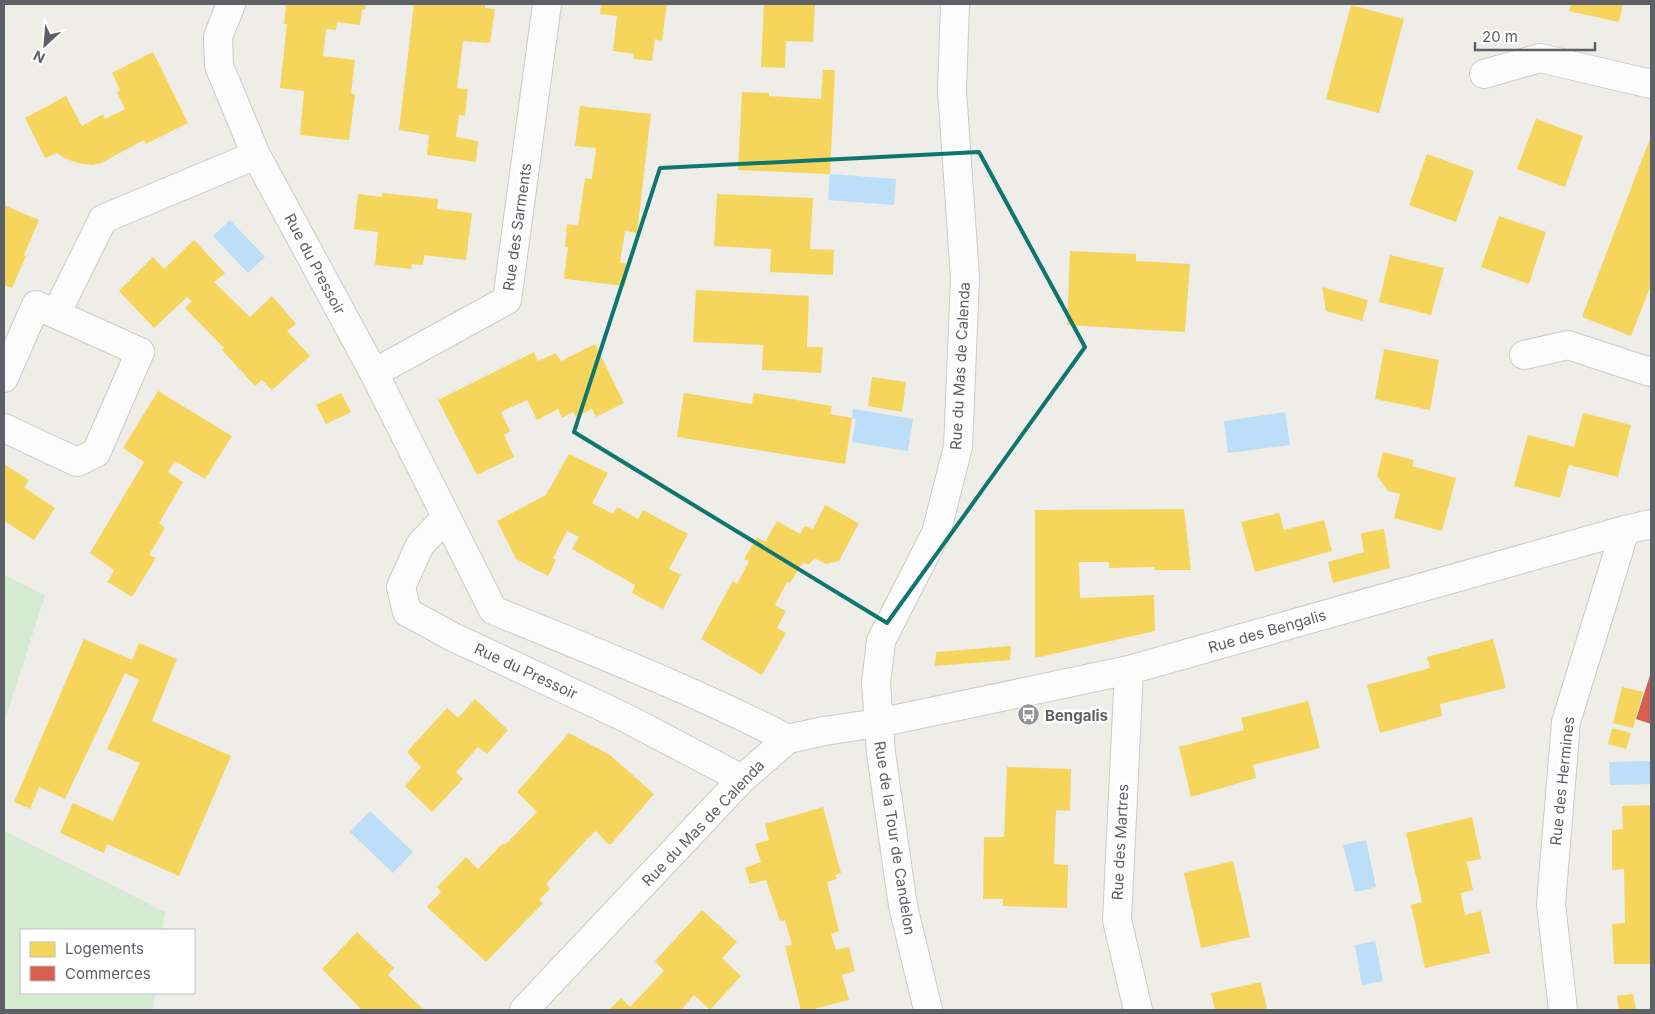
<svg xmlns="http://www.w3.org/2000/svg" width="1655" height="1014" font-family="Inter,sans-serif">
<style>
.green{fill:#d4ebd2}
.water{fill:#bcdef8}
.homes{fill:#f6d55c}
.shops{fill:#d6604d}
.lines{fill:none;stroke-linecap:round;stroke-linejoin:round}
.minor-casing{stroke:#cbcbca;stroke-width:30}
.minor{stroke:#fcfcfc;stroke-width:28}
.marked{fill:none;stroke:#0f766e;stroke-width:4;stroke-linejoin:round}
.labels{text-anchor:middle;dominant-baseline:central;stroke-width:5;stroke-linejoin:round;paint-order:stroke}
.street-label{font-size:15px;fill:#5d6167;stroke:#fff}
.poi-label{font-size:15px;font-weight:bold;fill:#5d6167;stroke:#fff;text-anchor:start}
</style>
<rect width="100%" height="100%" fill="#eeede8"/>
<path class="green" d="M4 575 45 595 4 723Z
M4 831 165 912 162 930H21V993H155L153 1010H4Z"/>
<path class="water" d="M830 174 896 179 894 205 828 200Z
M230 220 265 257 248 273 213 236Z
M853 409 913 419 908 451 852 442 856 419 852 418Z
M1285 412 1290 445 1228 453 1224 421Z
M1651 761V784L1610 785 1609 762Z
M370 811 413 852 393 873 350 832Z
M1366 840 1376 887 1355 892 1343 845Z
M1375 941 1383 981 1362 985 1355 945Z"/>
<path class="homes" d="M286 4H366L365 10 362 9 360 25 337 22 336 30 326 29 323 56 355 60 351 93 355 95 349 140 300 135 304 91 280 88 287 24H284Z
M414 4H485V8L495 9 490 43 463 41 460 65 457 88 468 89 465 116 459 115 456 137 478 141 476 162 427 155 429 135 399 130Z
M601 4H667L662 41 655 39 652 61 634 59V54L613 51 617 16 600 14Z
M764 4H815L813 42 786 41 785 68 761 67Z
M1571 4H1623L1619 22 1569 11Z
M1351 5 1404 19 1379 113 1326 99Z
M153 52 188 123 146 144 144 140 101 163 92 165 78 163 64 158 57 153 45 158 25 118 66 96 82 126 103 114 105 119 125 109 117 92 120 90 112 73Z
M823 70H835L830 174 738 170 742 92 769 93V96L821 99Z
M580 106 651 114 637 233 625 231 620 262 628 264 625 286 565 279 564 277 568 247H565L567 224 578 226 585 178 592 179 596 148 575 146Z
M1536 119 1583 136 1565 187 1517 169Z
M1651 136V285L1631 336 1582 317Z
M1427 154 1474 171 1456 222 1409 205Z
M382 193 438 199 437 209 472 213 466 260 424 255 423 265 412 264 411 269 375 265 378 232 354 229 358 194 382 197Z
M717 194 813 198 810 249 834 250 833 275 770 272 771 249 714 246Z
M4 205 39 220 24 255 26 256 12 288 4 285Z
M1499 216 1546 232 1529 284 1481 267Z
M194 240 225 273 214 282 250 317 272 296 296 324 287 331 310 356 272 390 262 380 255 386 222 350 224 348 185 308 192 301 187 297 154 328 119 291 153 257 164 269Z
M1070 251 1136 254V261L1190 264 1185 332 1067 325Z
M1390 255 1444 268 1431 315 1379 302Z
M1322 287 1368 300 1362 321 1326 311Z
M696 290 809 296 807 347H823L821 373 762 370 763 345 693 342Z
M595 344 624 403 596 417 592 409 576 417 573 412 562 418 558 409 537 420 527 400 501 412 510 431 504 435 514 457 477 475 438 400 534 352 538 361 556 353 561 361Z
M1384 349 1439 360 1430 410 1375 399Z
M872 377 906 382 902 412 868 406Z
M158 391 232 436 205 479 175 461 168 472 183 482 159 523 165 528 149 555 156 558 132 597 108 582 114 570 90 553 144 462 123 448Z
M341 393 351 412 326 424 316 405Z
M684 393 752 404 754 393 832 406 830 414 852 418 845 464 677 437Z
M1583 413 1631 425 1618 477 1569 465 1560 498 1514 486 1528 435 1574 447Z
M1383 452 1414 460 1412 466 1456 478 1442 531 1394 518 1400 494 1388 491 1377 476Z
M569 454 608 473 592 503 613 514 617 507 638 519 643 510 688 534 669 569 681 575 663 609 632 593 635 585 572 549 579 537 567 531 553 558 556 560 548 576 516 559 497 521 546 495Z
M4 464 29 480 24 487 55 508 34 540 4 521Z
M825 505 859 523 839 561 826 564 814 558 809 565 803 562 790 583 787 582 775 605 786 611 777 628 786 633 762 675 701 639 733 581 737 584 749 561 744 559 757 537 765 542 777 521 800 534 805 526 813 529Z
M1184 509 1191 570H1155L1154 567 1109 568V562H1079L1080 598 1154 595 1155 631 1035 658V510Z
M1279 513 1284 530 1324 520 1332 551 1255 572 1241 522Z
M1384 529 1390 568 1333 583 1328 562 1364 552 1361 533Z
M84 639 132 660 139 643 177 659 152 721 231 756 179 876 107 844 104 853 60 833 73 803 113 821 140 763 107 749 139 680 125 673 65 799 39 787 30 809 14 802Z
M1493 639 1506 688 1440 704 1442 716 1380 733 1367 685 1430 668 1427 657Z
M1011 646 1010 660 935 666 936 652Z
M1622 687 1643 692 1633 728 1613 723Z
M475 699 508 730 487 754 478 747 456 772 463 779 432 812 405 786 421 767 407 752 447 708 458 718Z
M1308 701 1320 748 1253 765 1256 778 1191 797 1179 747 1244 730 1241 718Z
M1612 728 1631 733 1626 749 1608 744Z
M569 733 610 755 654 794 611 844H608L596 831 586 840 546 884 550 889 539 900 543 903 486 962 427 907 441 892 437 887 466 857 478 869 503 843 505 845 537 812 517 792Z
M1007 767 1071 769 1070 811 1056 810 1054 864 1068 865 1067 908 1003 906V899H983L984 837H1004Z
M1651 805V964H1614L1612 924 1625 923 1624 869 1612 870V830L1623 829 1622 806Z
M823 807 841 873 835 875 837 879 827 882 839 931 831 934 836 950 849 947 855 971 842 975 849 1000 810 1010H801L785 946 792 945 785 920 780 921 766 880 750 884 745 868 761 862 755 844 769 840 765 824Z
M1472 817 1481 859 1467 862 1473 890 1461 893 1465 915 1481 911 1490 953 1425 968 1411 905 1422 902 1406 833Z
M1233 861 1250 937 1201 948 1184 873Z
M702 910 737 942 722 958 741 976 710 1010 694 995 681 1010H609L621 998 630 1007 664 971 655 961Z
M357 932 394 968 388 975 424 1010H362L322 969Z
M1261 982 1267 1010H1215L1211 993Z
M1633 994 1636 1010H1619L1617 996Z"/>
<path class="shops" d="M1651 672V724L1636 719Z"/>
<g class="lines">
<defs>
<path id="minor" d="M231 4 218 37 219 66 256 155 374 373 493 610C592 651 693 690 788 739
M1484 74 1540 58 1651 84
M56 314 103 219 256 155
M1524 355 1568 345 1650 372 1651 370
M374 373 507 300 547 4
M4 378 36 305 140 352 96 453 77 462 4 428
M446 517 420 545 401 587 407 612 453 637 624 717 742 779
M1129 670 1117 920 1138 1010
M524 1010 742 779 788 739 824 731 878 723 1129 670 1625 530 1651 524
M928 1010 903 906 881 753 876 683 881 641 936 533 958 447 965 278 952 90 955 4
M1563 1010 1551 904 1566 722 1625 530"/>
</defs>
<use href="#minor" class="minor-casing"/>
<use href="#minor" class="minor"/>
</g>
<path class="marked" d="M979 152 1085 347 887 623 574 432 660 168Z"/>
<defs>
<symbol id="bus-disc" viewBox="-11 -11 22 22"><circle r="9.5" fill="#909294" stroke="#fff"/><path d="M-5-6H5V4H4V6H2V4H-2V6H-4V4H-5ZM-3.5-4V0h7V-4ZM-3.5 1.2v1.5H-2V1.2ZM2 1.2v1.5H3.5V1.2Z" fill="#fff"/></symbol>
</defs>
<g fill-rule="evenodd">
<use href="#bus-disc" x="1016" y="702" width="25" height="25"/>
</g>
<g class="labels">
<g class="street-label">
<text transform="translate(517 227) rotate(-82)">Rue des Sarments</text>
<text transform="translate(315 264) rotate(62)">Rue du Pressoir</text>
<text transform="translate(960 366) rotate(-87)">Rue du Mas de Calenda</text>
<text transform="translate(1267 631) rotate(-16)">Rue des Bengalis</text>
<text transform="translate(526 671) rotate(25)">Rue du Pressoir</text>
<text transform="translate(1562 781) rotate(-84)">Rue des Hermines</text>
<text transform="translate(703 823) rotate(-46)">Rue du Mas de Calenda</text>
<text transform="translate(895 838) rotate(81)">Rue de la Tour de Candelon</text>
<text transform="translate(1120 842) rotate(-87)">Rue des Martres</text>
</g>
<g class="poi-label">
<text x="1045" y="715">Bengalis</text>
</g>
</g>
<rect width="1655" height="1014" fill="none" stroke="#5d6167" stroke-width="10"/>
<rect x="20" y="929" width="175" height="65" fill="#ffffff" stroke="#bec0c2"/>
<rect x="30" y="942" width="25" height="15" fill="#f6d55c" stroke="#bec0c2"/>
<text x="65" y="954" font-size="15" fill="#5d6167">Logements</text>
<rect x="30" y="966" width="25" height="15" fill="#d6604d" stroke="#bec0c2"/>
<text x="65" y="979" font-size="15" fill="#5d6167">Commerces</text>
<g transform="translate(45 45) rotate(206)" stroke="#ffffff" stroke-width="4" paint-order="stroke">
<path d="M0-4L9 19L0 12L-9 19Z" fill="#5d6167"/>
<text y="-8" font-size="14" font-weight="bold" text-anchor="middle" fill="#5d6167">N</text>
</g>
<path d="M1475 42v8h120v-8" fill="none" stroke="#5d6167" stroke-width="2.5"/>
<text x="1482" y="42" font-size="15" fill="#5d6167" stroke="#ffffff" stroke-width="4" paint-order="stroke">20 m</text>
</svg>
